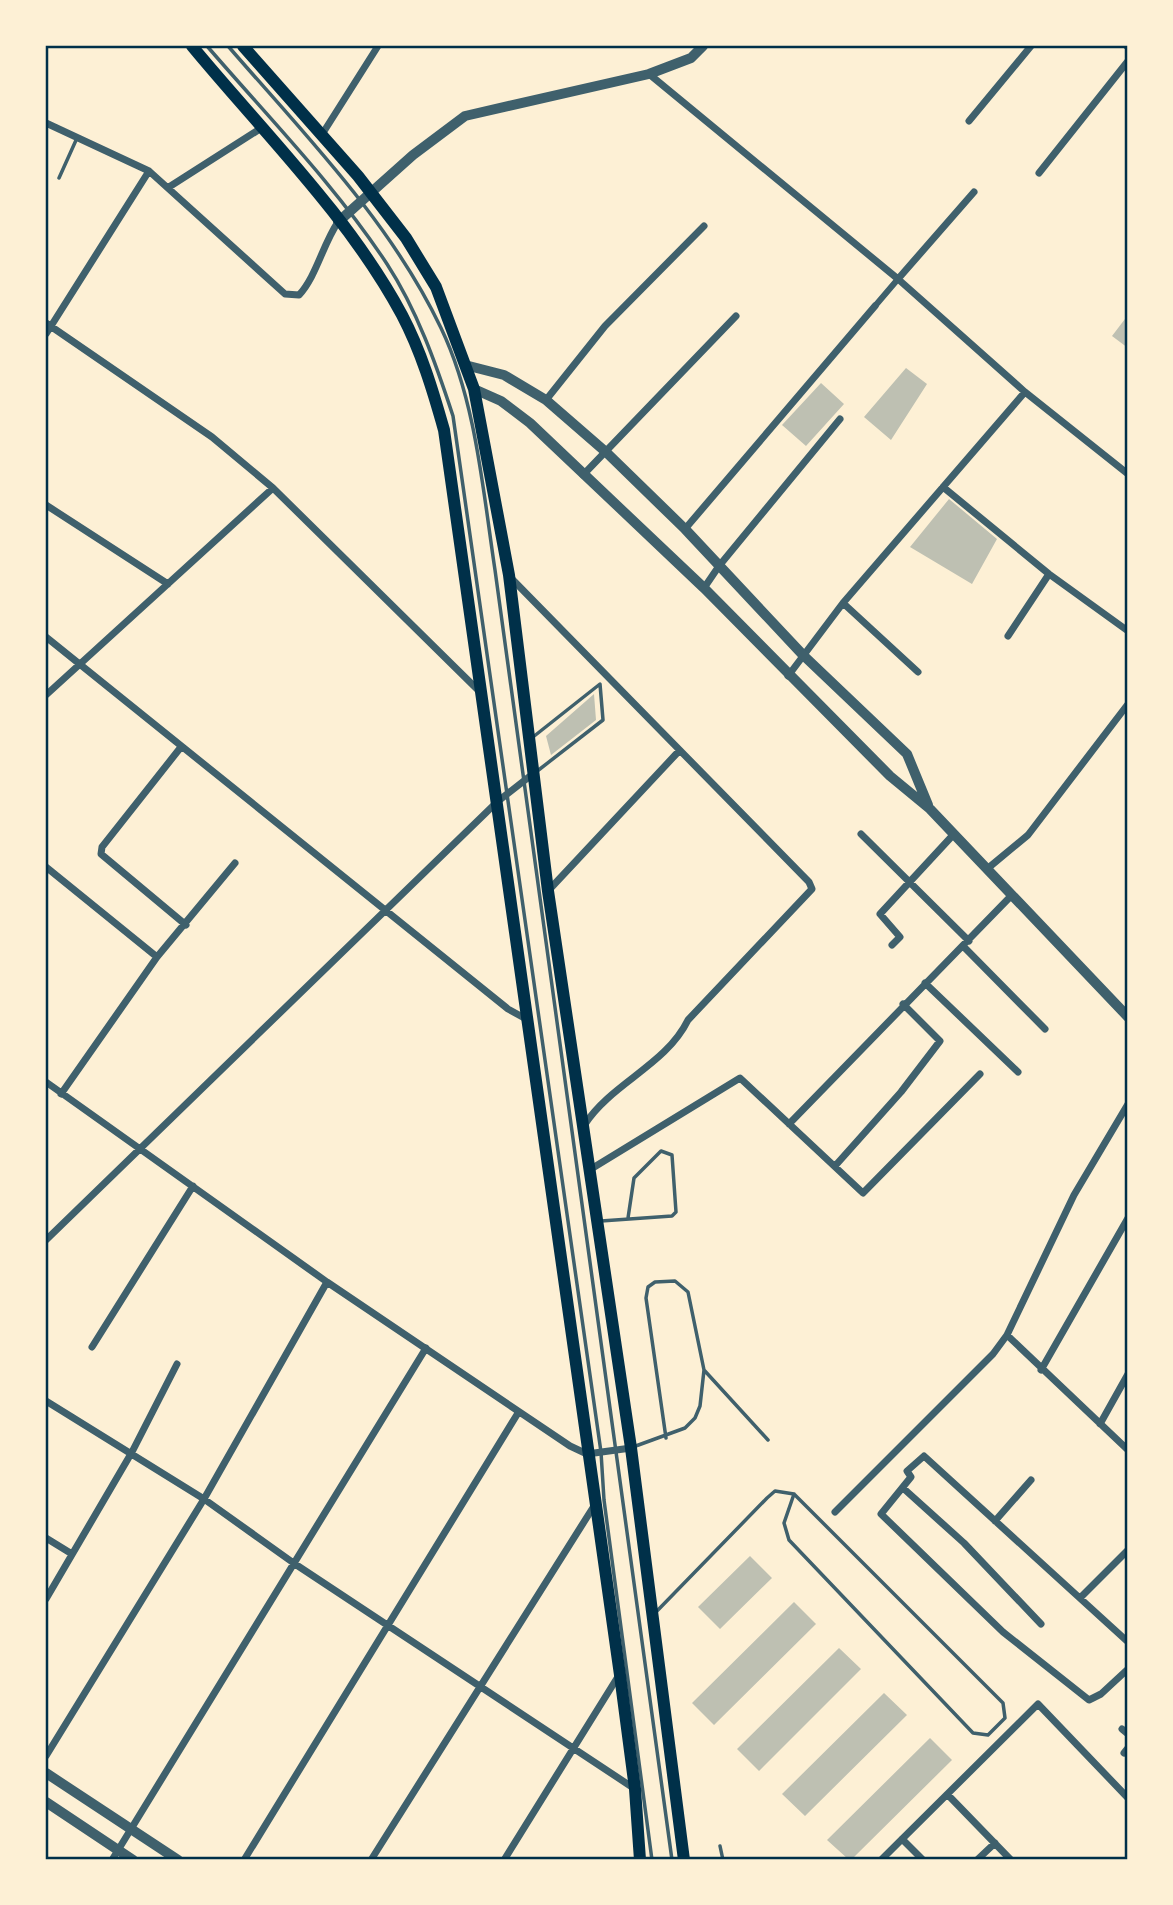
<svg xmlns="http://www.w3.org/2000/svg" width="1173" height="1905" font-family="Mulish,sans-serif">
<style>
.building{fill:#bec0b2}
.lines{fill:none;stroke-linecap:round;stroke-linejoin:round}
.service{stroke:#3f606c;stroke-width:3.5}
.pedestrian{stroke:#3f606c;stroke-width:6}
.minor{stroke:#3f606c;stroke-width:7}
.tertiary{stroke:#3f606c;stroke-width:10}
.primary{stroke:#003049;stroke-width:12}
.neatline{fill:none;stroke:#003049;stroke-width:2.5}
</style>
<rect width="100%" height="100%" fill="#fdf0d5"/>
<path class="building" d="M1128 315V348L1112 336Z
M906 368 927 384 891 440 864 417Z
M821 383 844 404 806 446 782 425Z
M949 499 997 539 972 584 910 547Z
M594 694 596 720 551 755 546 736Z
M750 1556 772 1578 720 1629 698 1607Z
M794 1602 816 1624 714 1725 692 1703Z
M839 1648 861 1669 759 1771 737 1749Z
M884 1693 907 1715 805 1816 782 1794Z
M930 1738 952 1760 852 1859H848L827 1840Z"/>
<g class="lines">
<path class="service" d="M207 46C268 117 336 186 387 264 417 310 436 364 453 416L601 1452 604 1500 652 1860
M228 46C304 134 390 221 441 328 476 401 483 491 495 570L672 1860
M59 178 77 138
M533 737 600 684 603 720 536 772
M601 1221 672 1216 676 1212 672 1155 661 1151 634 1178 628 1218
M704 1370 768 1440
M633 1447 685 1428 695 1418 700 1406 704 1370 688 1292 675 1281 655 1282 648 1287 646 1298 666 1438
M656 1612 767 1498 775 1491 794 1494 1003 1703 1005 1718 988 1735 973 1733 789 1540 784 1523 794 1494
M720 1846 723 1860"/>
<path class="pedestrian" d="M875 306 898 279"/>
<path class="minor" d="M1127 46H1128
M649 74 898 279 1025 392 1128 474
M969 121 1031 46
M46 123 149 171 285 294 299 295C316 277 323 244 338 222
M321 136 378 46
M1039 173 1128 61
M169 187 263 127
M898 279 974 192
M46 323 212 437 273 488 479 691
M46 334 149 171
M546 400 605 326 704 226
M583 475 736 316
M943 487 1049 574 1128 631
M46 505 168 584
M685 529 875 306
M511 578 809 882 812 889 688 1020C666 1065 612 1083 585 1124
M704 588 719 566 840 419
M843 603 918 672
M1008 636 1049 574
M46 637 508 1009 528 1020
M788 676 843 603 1025 392
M46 695 273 488
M181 747 102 847 101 854 186 925
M861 834 969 941
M46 867 157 957
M987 869 1028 835 1128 704
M548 891 679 751
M892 945 900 937 880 914 954 834
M963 946 1045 1029
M925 983 1018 1072
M46 1082 327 1282 570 1446 587 1454 631 1448
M61 1094 157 957 235 863
M789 1124 1011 896
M835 1166 901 1092 940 1041 903 1004
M591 1169 740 1078 863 1193 980 1074
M46 1240 497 802 534 773
M1007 1335 1128 1450
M92 1347 193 1186
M1041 1370 1128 1218
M46 1401 204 1499 295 1564 635 1789
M1100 1424 1128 1374
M903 1488 964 1543 1041 1624
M835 1512 993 1354 1007 1335 1074 1195 1128 1104
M995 1521 1031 1480
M46 1538 72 1554
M1080 1598 1128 1550
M46 1599 132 1452 177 1364
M1128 1642 924 1456 907 1471 911 1477 881 1514 1003 1632 1089 1700 1101 1694 1128 1669
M1122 1729 1128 1734
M1124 1753 1128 1748
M46 1756 204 1499 327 1282
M948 1795 1011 1860
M902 1839 923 1860
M112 1860 426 1348
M244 1860 518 1413
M371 1860 594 1506
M504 1860 619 1675
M881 1860 1038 1704 1128 1798
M977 1860 995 1843"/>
<path class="tertiary" d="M338 222 413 155 465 116 649 74 691 58 703 46
M465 365 504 375 546 400 607 453 685 529 803 655 907 754 928 805
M474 389 501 401 530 423 704 588 890 776 930 809 1128 1017
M46 1773 178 1860
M46 1802 133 1860"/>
<path class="primary" d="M192 46C263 132 349 216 402 315 421 351 433 391 444 430L620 1675 635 1789 640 1860
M243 46 358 176 406 238 436 287 474 389 509 575 548 891 631 1448 684 1860"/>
</g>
<rect width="1173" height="1905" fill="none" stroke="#fdf0d5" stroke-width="94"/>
<rect x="47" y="47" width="1079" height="1811" class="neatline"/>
</svg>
